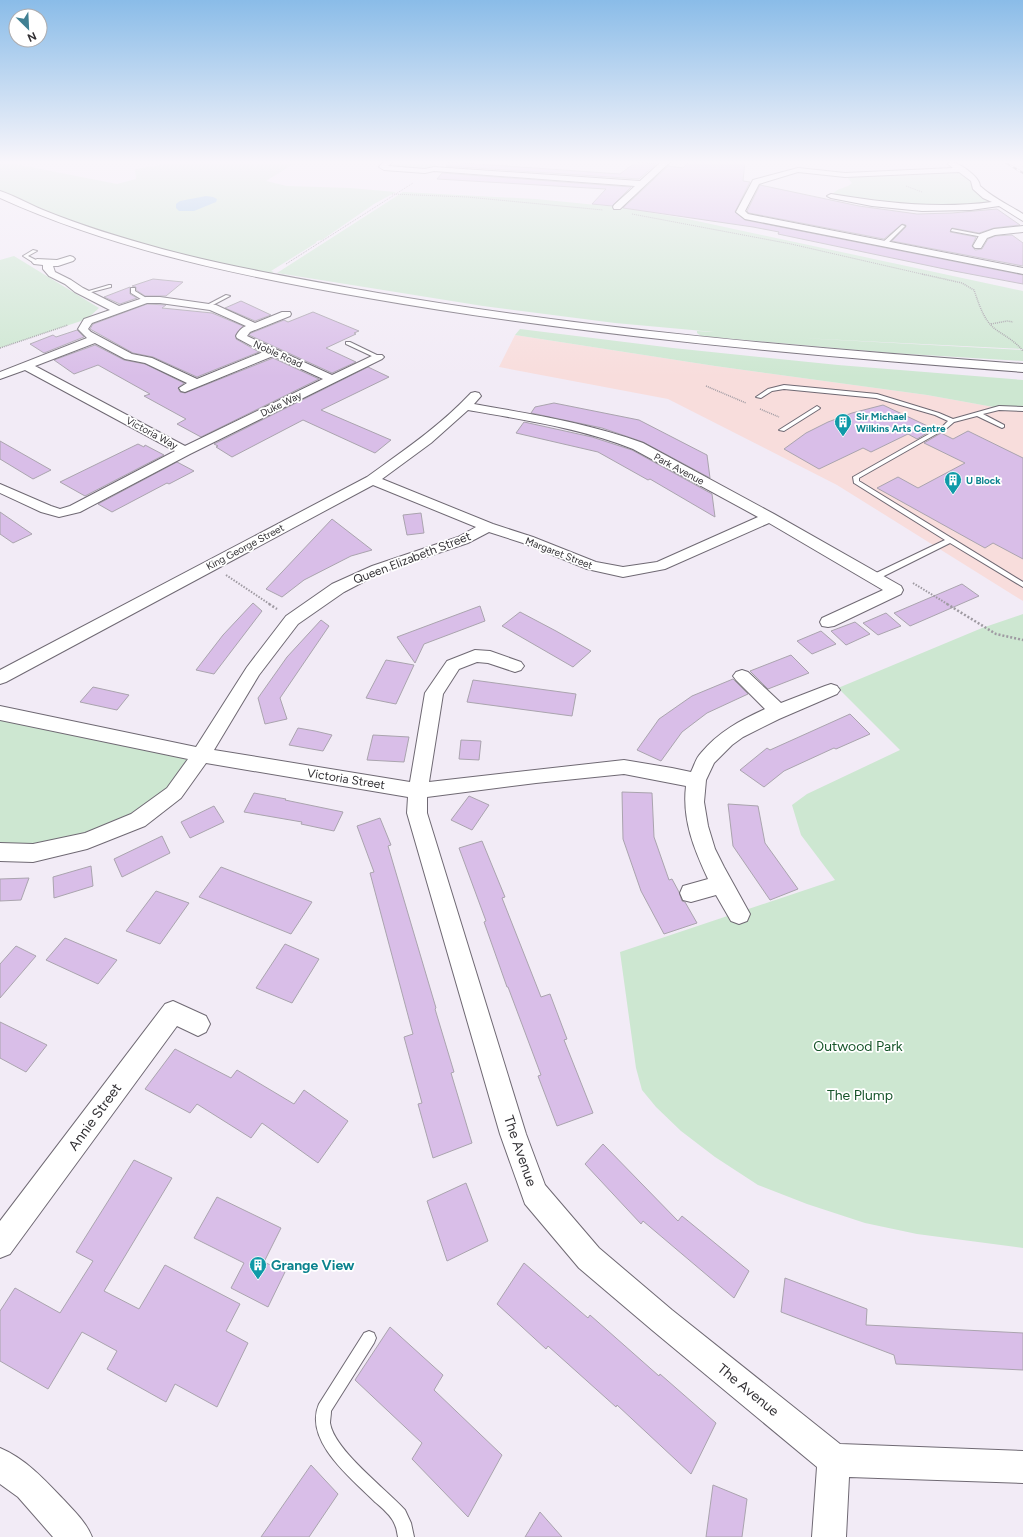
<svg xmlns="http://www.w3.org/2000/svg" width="1023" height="1537" font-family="Figtree,sans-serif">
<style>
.education{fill:#f8dddc}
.green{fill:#cde7d1}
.water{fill:#9ec8e8}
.building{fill:#d9bee8;stroke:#aaa4ae}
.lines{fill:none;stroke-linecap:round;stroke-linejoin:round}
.service-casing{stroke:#6f6973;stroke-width:2}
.minor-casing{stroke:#6f6973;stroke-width:2}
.trunk-casing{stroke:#6f6973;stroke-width:2}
.path-far3{stroke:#9f9aa2;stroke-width:1;stroke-dasharray:1 1;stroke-linecap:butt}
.path-far2{stroke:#9f9aa2;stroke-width:1.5;stroke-dasharray:1 1;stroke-linecap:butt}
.path-far1{stroke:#9f9aa2;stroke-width:2;stroke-dasharray:1.5 1.5;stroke-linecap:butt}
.path{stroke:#9f9aa2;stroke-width:2.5;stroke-dasharray:2 2;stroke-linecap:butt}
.service{fill:#fff;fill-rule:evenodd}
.minor{fill:#fff;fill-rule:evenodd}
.trunk{fill:#fff;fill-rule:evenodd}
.rail-casing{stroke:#4e4c51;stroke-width:2}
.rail{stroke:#fff;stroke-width:1.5;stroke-dasharray:4;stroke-linecap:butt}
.labels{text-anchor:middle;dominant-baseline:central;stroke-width:3.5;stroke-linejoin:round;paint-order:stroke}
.far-street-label{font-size:10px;fill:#323034;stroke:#fff}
.far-culture-label{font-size:10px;font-weight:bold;fill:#0d838f;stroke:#fff;text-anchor:start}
.street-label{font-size:12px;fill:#323034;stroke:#fff}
.near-park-label{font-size:14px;fill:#165429;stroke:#fff}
.near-street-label{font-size:14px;fill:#323034;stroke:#fff}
.near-culture-label{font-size:14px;font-weight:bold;fill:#0d838f;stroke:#fff;text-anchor:start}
</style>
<rect width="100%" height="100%" fill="#f2ebf6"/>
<path class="education" d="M515 335 715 366 927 395 999 408 1023 409V601L837 485 668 399 499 367Z"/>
<path class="green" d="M0 161 117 184 136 179 135 169 185 161H298L266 181 287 186 350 188 396 192 374 204 322 240 317 241 316 243 271 271 274 272 266 276 96 232 0 194Z
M389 161H433L436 165 434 169 425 171 384 168Z
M962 170 976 185 1001 203 930 210 933 212 914 211 913 210 831 196C839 186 844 190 852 183L845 175Z
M403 192 536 199 617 207 683 218 1023 291V349L801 338 1023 350V361L891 353 701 336 697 333V331L714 332 615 323 483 306 277 273Z
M14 256 99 308 87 319 0 348V260Z
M520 329 673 348 838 365 1023 380V409L999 408 927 395 715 366 515 335Z
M1023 614V1248L917 1234 865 1223 807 1204 758 1185 715 1157 681 1131 656 1107 642 1090 636 1068 620 952 835 880 801 835 792 805 807 794 900 750 838 688 982 628Z
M0 713 201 755 174 793 87 841 0 852Z"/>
<path class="water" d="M206 196 213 197 217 199 216 202 194 211H179L176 208V204L180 201Z"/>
<path class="building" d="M690 161H745L743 181 750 182 735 212 745 220 1023 275V284L954 271 778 234 779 232 753 227 623 208 668 166 683 168Z
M449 162 620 174 636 162 656 164 639 179 446 166Z
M442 173 631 187 612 206 592 204 606 189 437 179Z
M760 185 859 206 917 214 952 213 997 209 1020 225 994 228 979 233 952 228 950 232 976 237 972 246 975 250 982 249 988 239 995 236 1012 235 1023 243V266L892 241 906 227V225L902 224 884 239 749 213 747 211Z
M153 279 183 282 166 296H145L136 290V287L132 286Z
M130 287V294L137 298 120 304 104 297Z
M241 301 254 307 271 315 255 321 225 308Z
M147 304 166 305 162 308 212 313 243 326 236 334V339L259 352 197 377 153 357 133 353 90 329 93 324Z
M313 312 359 331 354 333 356 334 326 348 356 362 332 373 249 335 251 333 284 320 288 322Z
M77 330 84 337 44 353 30 344 53 335 56 337Z
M95 345 124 360 145 364 184 383 178 388 180 392 185 393 273 358 319 379 201 437 177 424 186 419 144 396 150 394 98 365 74 374 54 360Z
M368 367 389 377 321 410 391 440 375 453 303 420 232 457 216 447 218 446 214 444Z
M554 403 639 420 707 455 710 478 643 442 602 428 531 413 535 407Z
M883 405 934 429 917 439 908 434 871 452 863 448 819 469 784 449 806 433 828 422 852 413Z
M524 422 592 437 632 450 712 494 715 517 650 479 648 480 598 452 516 433Z
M968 431 1023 458V559L993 543 985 548 877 488 898 477 918 488 965 463 924 443 941 433 953 439Z
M0 441 51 470 33 479 0 459Z
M138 444 144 447 145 445 164 455 85 496 60 482Z
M177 462 194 471 169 484 167 483 112 512 98 504Z
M0 512 32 534 13 543 0 534Z
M421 513 424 533 407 535 403 515Z
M332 519 372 550 351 556 304 580 282 597 266 589Z
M962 584 979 596 910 626 894 613Z
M253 603 262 611 214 674 196 670 223 635Z
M480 606 485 621 424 644 415 663 397 637Z
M520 612 556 631 591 651 573 667 502 626Z
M886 613 901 626 878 635 863 623Z
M321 620 329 626 280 698 287 719 265 724 258 698 287 657Z
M855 622 870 634 846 645 831 631Z
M821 631 836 644 812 654 797 641Z
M791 655 809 673 768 689 750 671Z
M386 660 414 665 396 704 366 698Z
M733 679 748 694 707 713 682 732 661 761 637 750 659 719 692 696Z
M473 680 576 694 572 716 467 702Z
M93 687 129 695 117 710 80 702Z
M850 714 870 734 836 749 834 748 784 771 764 787 740 770 767 748 770 750Z
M298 728 315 731 332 735 323 751 289 745Z
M373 735 409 737 404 762 367 760Z
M461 740 481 741 479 760 459 759Z
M622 792 652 793 654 837 669 880 672 879 679 892 682 901 685 902 697 923 664 934 641 891 623 839Z
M254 793 286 799 285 800 343 812 334 831 301 824 302 822 244 812Z
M469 796 489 805 472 830 451 820Z
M728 804 758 806 765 843 798 889 770 900 733 846Z
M214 806 224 822 190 838 181 822Z
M380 818 391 845 388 846 436 1008 435 1009 454 1072 451 1073 472 1143 433 1158 418 1104 422 1103 404 1037 413 1034 370 873 374 872 357 826Z
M162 836 170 853 122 877 114 859Z
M482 841 505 897 502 898 541 997 550 994 567 1039 564 1040 593 1113 557 1126 538 1076 541 1075 508 987H507L484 922 486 921 459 848Z
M91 866 93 886 54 898 53 877Z
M221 867 291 894 312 902 291 934 199 897Z
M29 878 21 900 0 901V879Z
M156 891 189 903 160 944 126 931Z
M65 938 117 960 98 984 46 960Z
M285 944 319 959 292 1003 256 988Z
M16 946 36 956 0 998V964Z
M0 1022 47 1045 26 1072 0 1058Z
M175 1049 231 1078 237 1070 294 1104 304 1090 348 1121 318 1163 262 1123 251 1138 197 1104 190 1113 145 1089Z
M603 1144 678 1221 682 1216 749 1271 734 1298 643 1221 641 1224 585 1164Z
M134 1160 172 1178 104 1291 139 1309 165 1265 240 1304 226 1331 248 1343 217 1407 175 1384 166 1402 107 1369 117 1351 82 1332 48 1389 0 1361V1311L15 1288 60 1313 93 1261 76 1252Z
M466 1183 488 1241 447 1261 427 1201Z
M217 1197 281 1228 264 1262 285 1272 268 1307 231 1288 244 1263 194 1238Z
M524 1263 588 1318 590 1315 659 1376 660 1374 716 1423 691 1474 617 1405 616 1407 548 1346 546 1349 497 1304Z
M785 1278 867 1309 866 1325 1023 1333V1370L896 1364 894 1355 781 1312Z
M390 1327 443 1375 434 1390 502 1455 468 1517 412 1459 422 1443 355 1380Z
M311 1465 338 1494 309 1537H261Z
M713 1485 747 1499 742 1537H706Z
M540 1512 562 1537H525Z"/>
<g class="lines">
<defs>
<path id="service" d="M902 225 905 226 886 245H882V243Z
M952 229 983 235 985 236 983 237 951 231Z
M33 250 37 251 28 256 38 261V263H34L23 256Z
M109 285H111V287L84 294 82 293Z
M131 288H135V291L148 299V301H144L131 293Z
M226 295 230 296 209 307 205 306Z
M346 342H350L381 357 376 358 346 344Z
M784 385 877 394 939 413 953 419 999 406 1023 407V411L999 410 983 414 1004 425V427L1002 428 977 416 954 422 947 428 859 478V481L1023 582V587L950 543 878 579H872V575L945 540 854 483 853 477 943 426 948 421 935 415 876 398 784 389 772 391 761 398 756 397 768 389Z
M817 406 820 408 819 409 784 431 779 430Z
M369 1331 374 1333 376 1338 374 1343 331 1411C331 1415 330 1420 330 1423 334 1450 386 1489 405 1510L411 1523 414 1537H398C397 1533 397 1529 395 1525 392 1516 382 1508 375 1502 352 1479 303 1441 319 1404L364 1333Z"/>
<path id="minor" d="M384 161H393L388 166 425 169 434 167 640 181 662 161H671L620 209H614L613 207 614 205 635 186 434 171 425 173 384 170 379 167Z
M949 162C958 161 980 177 980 186 993 198 1009 205 1023 214V221L999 206 971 210 922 211 872 206 831 198 827 196 831 194C885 203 937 209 992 202L983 198 973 189 971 181 959 172 845 177 798 172 759 184 745 211 748 214 1023 268V274L745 219 736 212 753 180 798 168 845 173 953 168 948 164Z
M1023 226V232L995 235 987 238 981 248H975L973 246 980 234 994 229Z
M70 256 73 257 75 259 73 261 58 266H53L55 272 71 280 83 288 119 306 146 297H160L216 305 255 323 282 312H290L291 314 290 316 250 332 247 336 332 375 374 355H382L384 357 382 359 190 454 80 512 59 517 41 512 0 493V484L51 506 60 509 70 506 175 451 25 370 0 379V372L87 338 78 329 84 319 110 310 75 292 65 284 49 276 43 269V265L34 264 32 262 37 259 57 260ZM147 303H160L210 310 246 326C241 328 238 332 236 336L237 338 263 352 197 379 152 358 132 354 91 332 88 329 92 323ZM95 343 125 359 145 363 187 383 179 388 181 391 185 392 273 356 323 379 185 446 35 366Z
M475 392 479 393 481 396 474 404C531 414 588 423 643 443L774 514 901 586 903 590 901 594 834 626 828 627 822 626 820 622 822 618 883 590 769 523 665 569 623 577 587 569 523 543 489 532 468 543 382 572 344 592 298 624 259 675 214 750 410 782 425 693 447 661 475 650 490 651 521 662 524 666 521 670 515 672 488 663 477 662 459 669 443 694 429 782 624 760 672 768 691 772C694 766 696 758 701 753 718 732 741 720 765 709L736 680 733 676 736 672 742 670 748 672 781 703 825 686 831 684 837 686 840 690 837 694 779 719 743 737 732 745 714 763 706 780 704 802 708 826 715 849 724 867 750 914 747 921 739 924 731 921 716 895 691 902 683 900 680 893 683 886 708 879C694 849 682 820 686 786L624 774 536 783 427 797V813L526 1134 545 1185 599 1248 672 1310 840 1444 1023 1451V1483L849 1477 846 1537H812L817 1467 652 1330 579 1268 525 1204 500 1134 407 813 408 797 206 763 181 798 145 826 87 849 33 862 0 861V843L33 844 85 833 131 814 167 788 188 759 0 720V706L196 747 247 667 286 616 332 584 372 566 458 537 476 527 373 485 6 682 0 684V670L367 477C403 451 440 426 471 393ZM468 410C524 420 580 428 633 449L758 517 657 562 623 567 596 562 533 537 493 524 382 479 431 443Z
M173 1001 206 1016 210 1024 206 1032 198 1036 177 1026 10 1254 0 1258V1221L165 1004Z
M0 1448C26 1459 45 1480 64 1500 75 1512 86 1522 92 1537H53L18 1497 0 1484Z"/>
<path id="trunk" d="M0 191C15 196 29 204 43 210 82 226 122 238 162 249 233 268 306 280 378 293 591 330 807 348 1023 364V372C804 355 584 336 368 298 242 276 117 251 0 198Z"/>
</defs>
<use href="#service" class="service-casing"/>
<use href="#minor" class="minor-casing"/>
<use href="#trunk" class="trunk-casing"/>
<path class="path-far3" d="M906 186 922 192
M392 194 467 197 603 210
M632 214 791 244 926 275
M286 264 413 183"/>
<path class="path-far2" d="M922 274 962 283 974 290C979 304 983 319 995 329 1005 336 1015 341 1023 351
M991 324 1007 321 1013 322
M0 348 68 325
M706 386 746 403
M760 409 779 417"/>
<path class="path-far1" d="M226 575 271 605
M913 583 949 605"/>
<path class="path" d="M269 604 277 609
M947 604 996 634 1023 640"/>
<use href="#service" class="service"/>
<use href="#minor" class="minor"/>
<use href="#trunk" class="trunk"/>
<defs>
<path id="rail" d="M1003 161 1023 173"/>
</defs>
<use href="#rail" class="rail-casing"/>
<use href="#rail" class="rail"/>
</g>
<linearGradient id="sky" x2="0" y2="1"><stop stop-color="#8abce8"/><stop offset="0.43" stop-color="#f9f6fb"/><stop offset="1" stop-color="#f9f6fb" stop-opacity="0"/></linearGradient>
<rect width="1023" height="377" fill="url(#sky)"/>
<defs>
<symbol id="building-pin" viewBox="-11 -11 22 30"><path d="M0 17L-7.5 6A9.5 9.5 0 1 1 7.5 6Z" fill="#0f9aa8" stroke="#fff"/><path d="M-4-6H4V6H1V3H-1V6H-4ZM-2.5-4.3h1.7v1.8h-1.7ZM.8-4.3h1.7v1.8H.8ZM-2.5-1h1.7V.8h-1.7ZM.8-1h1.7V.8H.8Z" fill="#fff"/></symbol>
</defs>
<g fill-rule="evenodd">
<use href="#building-pin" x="833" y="412" width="20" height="27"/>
<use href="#building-pin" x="943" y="470" width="20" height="27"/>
<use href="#building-pin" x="248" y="1255" width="20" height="27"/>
</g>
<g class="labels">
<g class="far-street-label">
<text transform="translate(278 354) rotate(24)">Noble Road</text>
<text transform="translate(281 404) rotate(-26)">Duke Way</text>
<text transform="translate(152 433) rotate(28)">Victoria Way</text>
<text transform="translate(679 469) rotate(28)">Park Avenue</text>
<text transform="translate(245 547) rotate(-28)">King George Street</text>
<text transform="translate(559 553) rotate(21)">Margaret Street</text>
</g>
<g class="far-culture-label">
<text x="856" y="416">Sir Michael<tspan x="856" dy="12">Wilkins Arts Centre</tspan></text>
<text x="966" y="480">U Block</text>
</g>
<g class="street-label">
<text transform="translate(412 558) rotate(-21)">Queen Elizabeth Street</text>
<text transform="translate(346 779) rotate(9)">Victoria Street</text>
</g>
<g class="near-park-label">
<text x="858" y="1046">Outwood Park</text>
<text x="860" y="1095">The Plump</text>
</g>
<g class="near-street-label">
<text transform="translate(95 1117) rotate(-54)">Annie Street</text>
<text transform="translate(520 1151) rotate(71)">The Avenue</text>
<text transform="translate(748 1390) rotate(39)">The Avenue</text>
</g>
<g class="near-culture-label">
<text x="271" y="1265">Grange View</text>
</g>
</g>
<g transform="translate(28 28) rotate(156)"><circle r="19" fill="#ffffff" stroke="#adacae"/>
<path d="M0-3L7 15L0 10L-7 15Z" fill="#408093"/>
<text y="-6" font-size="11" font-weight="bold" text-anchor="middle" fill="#323034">N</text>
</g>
</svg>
